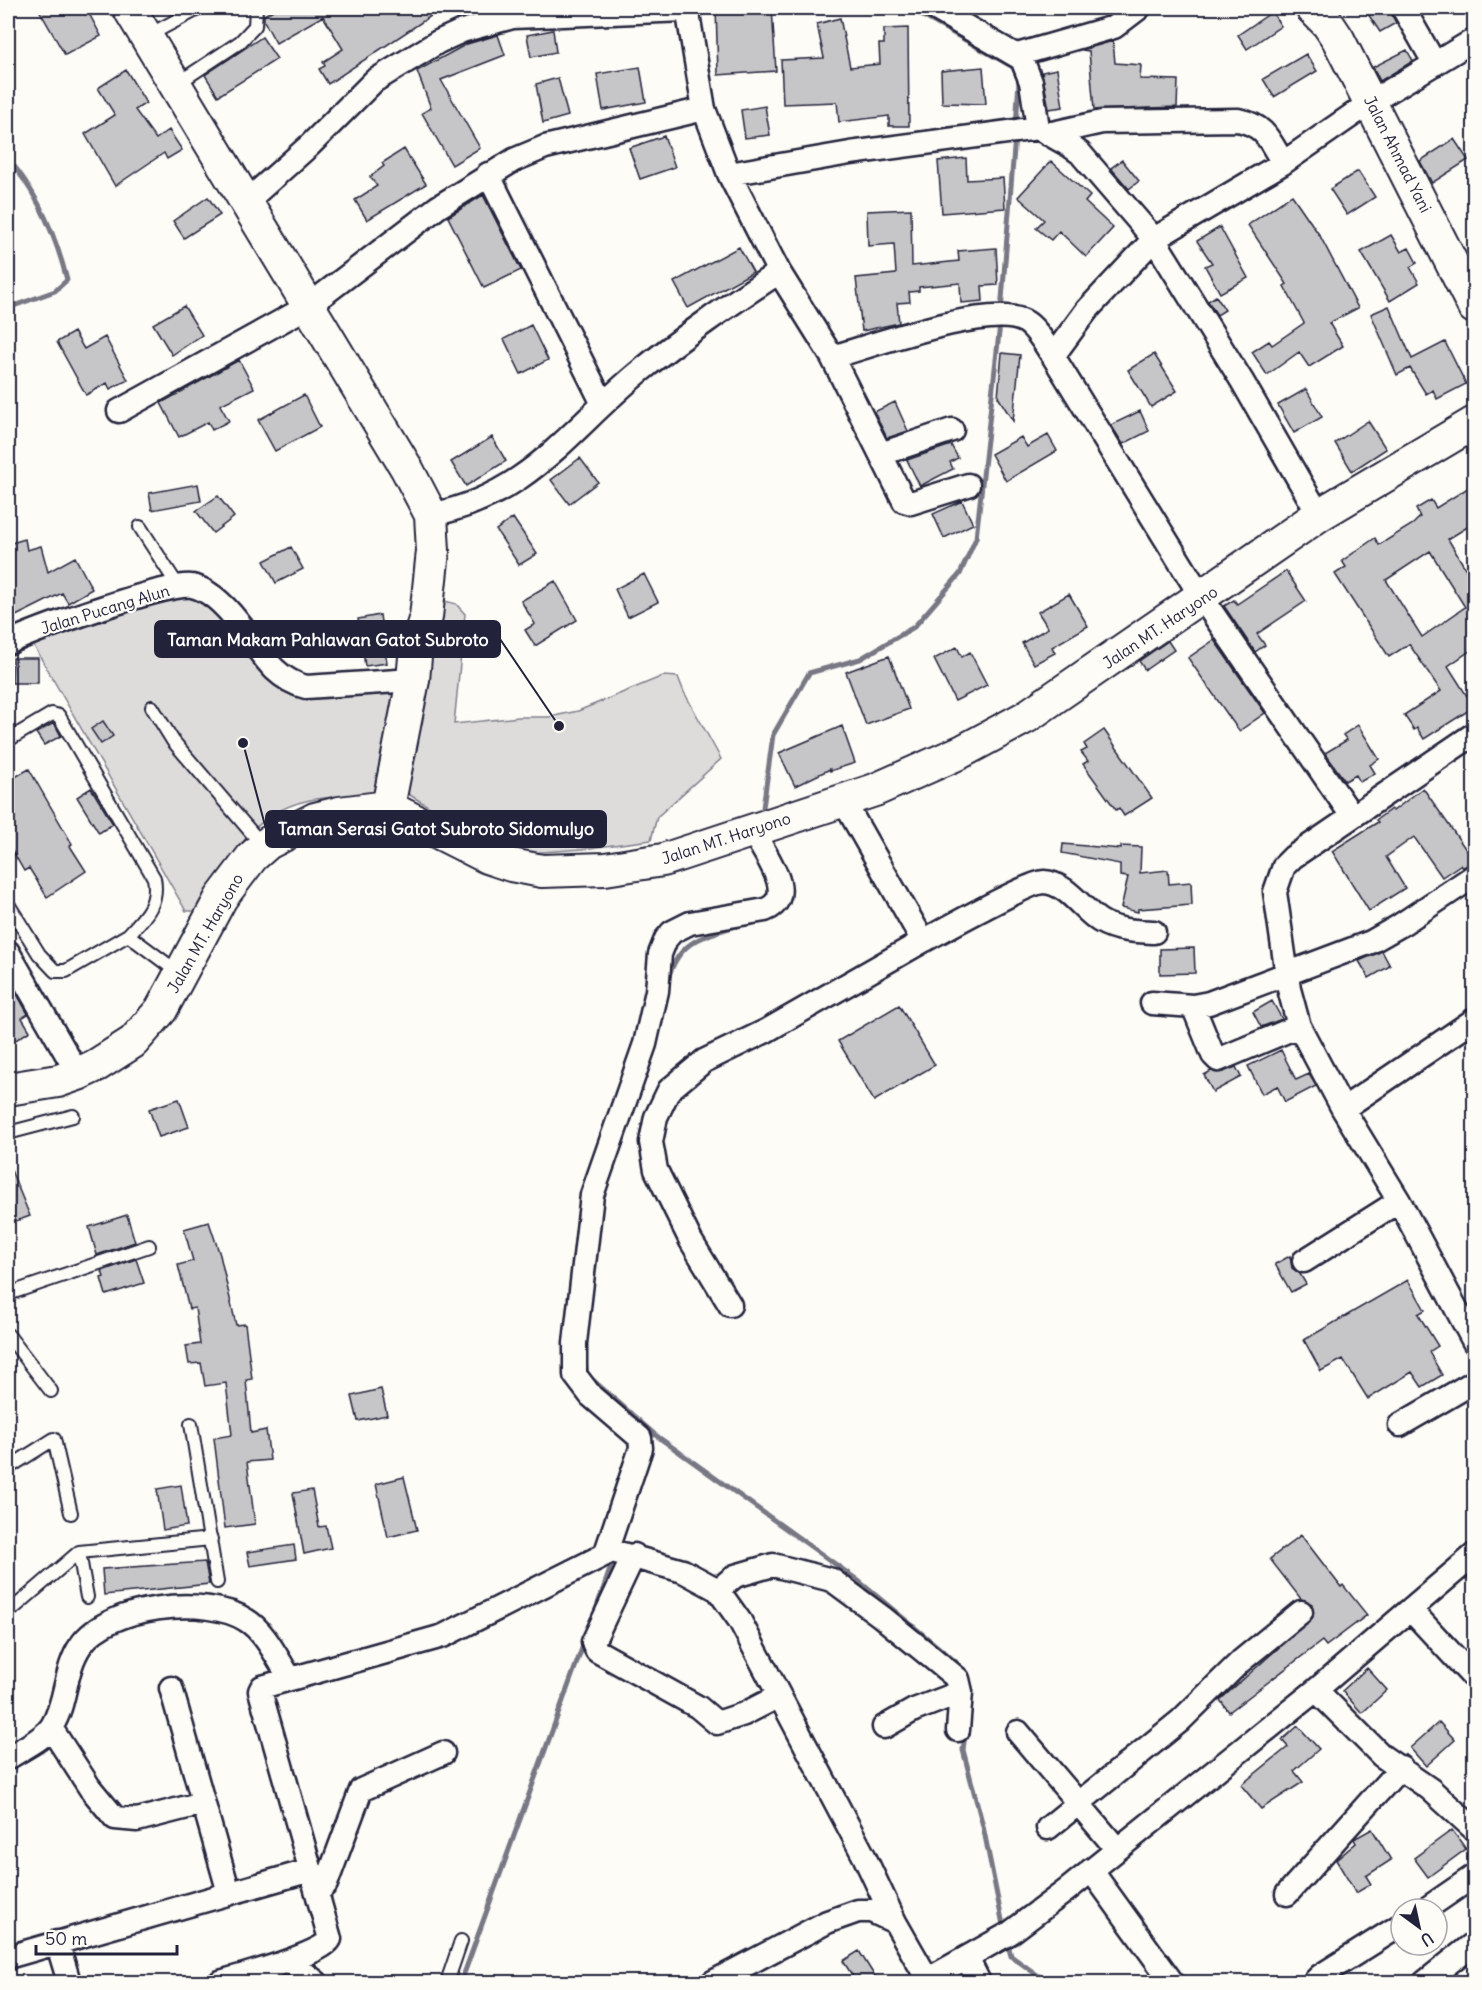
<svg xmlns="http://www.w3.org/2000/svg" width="1482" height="1990" font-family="Delius,sans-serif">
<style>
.green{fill:#dddcdb;stroke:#807f8b;stroke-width:1.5}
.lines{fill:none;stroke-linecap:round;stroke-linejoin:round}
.stream{stroke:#787885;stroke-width:5}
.building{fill:#c6c6c8;stroke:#22223b;stroke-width:1.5;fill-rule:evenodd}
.lane-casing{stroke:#22223b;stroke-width:16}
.street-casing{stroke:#22223b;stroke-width:27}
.secondary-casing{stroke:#22223b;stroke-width:36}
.lane{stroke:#fdfcf7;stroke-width:12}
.street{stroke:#fdfcf7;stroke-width:22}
.secondary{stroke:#fdfcf7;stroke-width:32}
.labels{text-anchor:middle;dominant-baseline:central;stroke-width:4.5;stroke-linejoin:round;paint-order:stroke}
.street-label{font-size:16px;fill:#22223b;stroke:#fdfcf7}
.leader{fill:none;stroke:#22223b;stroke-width:2}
.callout-dot{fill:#22223b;stroke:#fdfcf7;stroke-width:2}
.callout{fill:#22223b;stroke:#22223b;stroke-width:2}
.callout-label{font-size:18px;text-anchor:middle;font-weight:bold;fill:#fff}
</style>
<rect width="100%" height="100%" fill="#fdfcf7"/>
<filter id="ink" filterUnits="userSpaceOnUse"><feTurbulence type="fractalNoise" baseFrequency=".0167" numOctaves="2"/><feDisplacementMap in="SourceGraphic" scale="12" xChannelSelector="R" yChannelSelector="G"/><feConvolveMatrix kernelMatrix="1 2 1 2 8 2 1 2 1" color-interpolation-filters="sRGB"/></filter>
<g filter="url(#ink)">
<path class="green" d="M202 593 271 676 408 681 385 801C332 792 279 795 243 842 226 863 212 889 197 911H186L31 641 115 611Z
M441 600 456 604 465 614 454 724 519 717H549L578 711 663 676 678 677 684 692 721 759 657 817 651 840 583 849 516 854 492 845 405 792 414 729Z"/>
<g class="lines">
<path class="stream" d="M909 8 1013 67 1019 81 1016 126
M8 159C38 193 56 237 67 280L55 291 8 308
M1001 312 1015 136
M762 815 773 735 809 673 860 659 914 627 960 574 976 538 1000 324
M668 979C679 941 701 937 736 926
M585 1363 587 1375 654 1434 856 1579 956 1662 960 1670
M594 1615 614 1558
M965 1734 963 1750 983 1826 1004 1930
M1007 1941 1011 1956 1047 1982
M461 1982 585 1640"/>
</g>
<path class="building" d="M38 8H86L101 36 65 55Z
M277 8H443L328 84 319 69 325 66 323 62 343 49 323 16 276 43 264 21V15Z
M716 8H772L776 71 718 75Z
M1364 8H1388L1396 23 1380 32Z
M1272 12 1281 26 1247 49 1238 35Z
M840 18 850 67 880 64 879 44H884V29L908 28 909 126H889V116L839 122 837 102 783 104 781 60 824 58 817 24Z
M553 30 556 52 531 57 527 35Z
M498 35 505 55 441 80 480 148 452 165 422 113 431 108 417 71 467 44Z
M262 37 277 59 218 96 205 75Z
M1113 41 1115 63 1141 65 1140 79 1178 80 1177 107 1094 110 1089 51 1082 50Z
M1407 50 1413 61 1380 81 1373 67Z
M1306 54 1317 71 1274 97 1263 79Z
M640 67 646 102 603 110 597 74Z
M983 67 986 104 942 103 941 71Z
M1057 69 1063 107 1049 109 1042 72Z
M126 70 146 103 135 110 156 139 169 130 182 150 167 159 164 153 115 186 85 134 115 115 98 88Z
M558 78 568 116 543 123 536 84Z
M765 106 770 135 745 138 741 110Z
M664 136 675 167 640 179 629 148Z
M1454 139 1468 160 1432 183 1420 161Z
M404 149 426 184 367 220 355 200 377 186 370 177 384 166 382 163Z
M966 158 967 180 1003 178 1005 208 942 213 938 161Z
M1122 160 1139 181 1129 189 1111 168Z
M1051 161 1090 196 1085 202 1113 228 1086 257 1059 231 1051 240 1036 228 1044 220 1018 197Z
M1358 171 1375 197 1347 215 1330 189Z
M483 195 521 270 484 288 448 217Z
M1292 195 1320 236 1358 308 1329 323 1343 346 1309 367 1299 352 1267 375 1252 352 1269 341 1272 345 1304 323 1284 286 1287 284 1248 225Z
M208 197 220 215 184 238 173 221Z
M911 209 912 266 959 261 958 251 996 248 998 285 982 286 983 301 961 303 960 283 919 287V291L909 292 910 302 897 303 899 323 862 331 856 278 896 274 894 244 868 246 867 211Z
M1220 227 1248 278 1220 293 1205 266 1212 263 1197 241Z
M1391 235 1401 252 1409 248 1417 263 1410 267 1419 283 1390 301 1361 252Z
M739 247 753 272 688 308 674 282Z
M1216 296 1225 310 1217 315 1208 301Z
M184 306 202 335 172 355 153 324Z
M1389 306 1412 359 1445 342 1466 384 1437 399 1433 390 1426 394 1410 368 1397 375 1371 314Z
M531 325 548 360 521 374 504 339Z
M74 332 84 349 105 337 128 380 110 389 107 383 86 395 57 342Z
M1002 353 1020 355 1013 421 998 397Z
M1154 354 1177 391 1151 407 1128 370Z
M239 360 254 388 220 405 229 421 212 430 208 422 179 437 161 403Z
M1306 389 1322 417 1294 433 1278 405Z
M304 395 320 427 275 451 258 420Z
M895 402 908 431 887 438 874 412Z
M1140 411 1149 431 1123 444 1111 425Z
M1368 421 1386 449 1352 471 1335 443Z
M1048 435 1057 451 1006 481 991 454 1021 437 1027 447Z
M492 437 506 461 466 486 451 462Z
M951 445 958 458 950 462 953 469 920 486 907 460Z
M580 458 598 482 569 504 551 480Z
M198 484 201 501 152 510 149 493Z
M1474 484V523L1448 539 1474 583V648L1448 666 1474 707 1424 739 1417 728 1414 730 1404 715 1441 691 1409 644 1389 657 1335 574 1346 567 1342 561 1375 538 1379 545 1413 524 1420 517 1416 509 1431 500 1436 508ZM1430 551 1465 607 1422 637 1386 580Z
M218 496 234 517 213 533 196 511Z
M962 501 973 524 944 538 933 514Z
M513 518 537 554 519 565 496 530Z
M25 539 27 550 41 546 48 572 75 557 92 589 68 603 62 593 8 620V544Z
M291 547 303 569 276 583 264 561Z
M1286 571 1306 601 1257 634 1265 645 1255 652 1224 606 1234 600 1237 604Z
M644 574 658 602 628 617 615 589Z
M555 581 577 620 535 646 525 630 535 624 521 601Z
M1069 594 1088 626 1052 647 1055 653 1034 664 1022 643 1048 628 1038 612Z
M380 615 387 663 365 666 363 652H331V630H360L358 619Z
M1214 640 1265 713 1239 731 1188 658Z
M1168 641 1174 650 1145 670 1139 661Z
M957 647 962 657 970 652 987 685 955 701 934 659Z
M889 656 909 709 866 725 846 672Z
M13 658H38V683H12Z
M103 721 113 736 101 744 91 729Z
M54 723 61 736 44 745 36 733Z
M1358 725 1379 759 1370 765 1375 773 1360 782 1356 775 1345 781 1325 753 1347 740 1343 735Z
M842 726 855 763 830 771V769L795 786 779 753Z
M1104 730 1152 798 1124 816 1119 808 1116 810 1083 764 1088 761 1081 752 1087 749 1084 744Z
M29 769 72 844 70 846 86 871 47 897 29 868 24 871 8 843V781Z
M91 788 113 824 99 833 77 797Z
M1423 788 1474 861 1462 868 1460 865 1442 877 1414 837 1386 857 1405 888 1369 911 1332 851 1378 822 1376 820 1391 809 1393 811Z
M1063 844 1121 849V846L1141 847 1140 873 1168 870 1169 884 1191 882 1192 905 1138 909V912L1121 908 1128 877 1120 876V864L1062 853Z
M1194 948 1195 973 1160 974V949Z
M1382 951 1390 966 1369 978 1359 961Z
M8 978 28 1014 22 1018 30 1031 8 1045Z
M1272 1001 1282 1019 1261 1027 1253 1012Z
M899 1005 935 1065 874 1101 838 1041Z
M1281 1050 1296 1080 1309 1074 1316 1086 1285 1102 1277 1086 1262 1094 1248 1066Z
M1236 1067 1241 1077 1213 1092 1204 1075 1211 1071 1223 1072Z
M179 1099 189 1127 159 1137 149 1109Z
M8 1163 30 1216 8 1224Z
M127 1215 135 1242 97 1255 89 1227Z
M209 1222 220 1255 236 1325 245 1324 252 1379 246 1380 251 1433 266 1430 270 1460 247 1462 255 1524 225 1528 214 1438 232 1435 226 1383 205 1386 201 1363 189 1364 186 1346 200 1344 195 1308 189 1309 178 1265 193 1261 184 1229Z
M1290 1256 1292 1268 1300 1274 1306 1284 1291 1292 1275 1264Z
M136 1259 144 1283 106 1295 101 1278 104 1277 102 1271Z
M1408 1280 1425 1310 1418 1314 1438 1346 1429 1352 1442 1375 1422 1387 1412 1372 1368 1399 1343 1359 1321 1371 1304 1340Z
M381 1389 387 1415 358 1421 352 1396Z
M404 1477 417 1530 388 1537 376 1484Z
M181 1485 187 1526 163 1530 157 1489Z
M312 1490 319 1527 326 1526 331 1548 304 1554 293 1493Z
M1301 1535 1341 1587 1343 1585 1367 1615 1326 1646 1322 1641 1229 1712 1220 1700 1313 1617 1312 1604 1301 1599 1270 1559Z
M294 1545 296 1559 250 1566 247 1552Z
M205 1562 209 1584 104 1595 102 1569Z
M1367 1668 1387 1690 1362 1713 1342 1691Z
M1439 1722 1455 1740 1426 1766 1410 1748Z
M1298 1726 1319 1749 1294 1771 1303 1782 1261 1809 1241 1785 1288 1747 1282 1740Z
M1372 1829 1391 1860 1366 1876 1371 1884 1356 1893 1336 1860 1356 1843 1354 1839Z
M1452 1830 1466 1849 1428 1877 1414 1858Z
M859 1951 879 1983H857L843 1961Z"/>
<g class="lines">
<defs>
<path id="lane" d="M147 36 200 8
M175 85 240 42 255 26 256 8
M140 527 178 586
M152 707 173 741 263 846
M8 740 52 714 59 716 154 878C159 904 145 917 128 935
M8 904 39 954 55 971H66L128 935 179 973
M8 1133 73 1116
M8 1294 149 1246
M8 1335 51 1391
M191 1424 217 1582
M8 1468 54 1439 71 1513
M79 1552 211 1539
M8 1613 79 1552 87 1597
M447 1982 461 1941"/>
<path id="street" d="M687 8 704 109 729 174 850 153 1038 128 1070 146 1080 153 1154 239 1242 381 1319 515
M934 8 1022 59 1031 82 1038 128
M1403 8 1435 64
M1017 55 1114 27 1139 8
M1048 134 1102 122 1238 120C1266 126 1269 140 1283 163
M488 174 603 404
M729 174 779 272 832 357 904 501 911 503 968 485
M246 202 310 145 374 81 438 42 462 31 513 17 686 10
M832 357C871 346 990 303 1024 321 1036 327 1045 345 1053 356
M119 411 307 307 438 207 514 160 545 147 704 109
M881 454 952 430
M431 515C529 495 566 433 638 373 683 336 731 304 779 272
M8 643C34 630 168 582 192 586 211 590 227 608 238 622 260 649 271 678 306 687L413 680
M1474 734 1293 857 1284 866 1275 892 1289 989 1299 1026 1343 1109 1399 1201 1474 1342
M1352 816 1202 598 1053 356 1087 310 1154 239 1283 163 1371 102 1474 40
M923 941C942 931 1029 882 1044 882 1067 883 1082 910 1100 921 1117 931 1135 931 1154 932
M8 952 78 1074
M1152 1003 1193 1006 1209 1003 1371 942 1399 926 1474 876
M1193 1006 1213 1055 1218 1060 1299 1026
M1343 1109 1474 1020
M1304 1261 1399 1201
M730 1305 691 1241 656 1170 651 1142 656 1117 669 1090 704 1061 766 1031 923 941 843 800
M1400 1425 1474 1382
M606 1552 641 1448 640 1438 591 1396 575 1375V1343L592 1195 645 1044 657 991 660 954 666 939 672 932 690 923 765 910C801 896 761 851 752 829
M634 1555 593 1642 597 1651 698 1707 717 1723 744 1714 779 1696
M718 1590 735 1576 773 1565 832 1580 882 1617 958 1679 961 1692 958 1730
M1411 1610 1474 1678
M171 1688 229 1893
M1316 1690 1382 1756 1430 1789 1474 1829
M884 1727 914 1710 961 1692
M51 1728 90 1788 115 1818 137 1820 203 1803
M1018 1732 1117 1849
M8 1758C21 1749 43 1740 52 1726 67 1702 64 1669 81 1645 108 1605 207 1595 246 1620 265 1631 278 1660 290 1678
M1048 1828 1180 1721 1241 1661 1301 1612
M1091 1870 1172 1982
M318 1892 326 1884 361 1790 443 1753
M1287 1894 1401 1767
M1426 1909 1474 1876
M57 1942 69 1982
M8 1957 311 1870
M967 1958 979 1982
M289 1961 316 1982
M220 1982C238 1977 325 1953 330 1939L260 1691 262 1687 443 1636 612 1551 683 1571 718 1590 740 1621 864 1856 895 1922
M713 1982 827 1922 858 1911H871L895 1922 928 1980
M923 1982 1010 1933 1067 1890 1316 1690 1474 1555
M1314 1982 1320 1976 1401 1925
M1425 1982 1474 1943"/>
<path id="secondary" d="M129 8 407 469 431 515 433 551 426 617 416 646 413 680 388 807
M1312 8 1328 24 1338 39 1474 307
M8 1089 58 1081 78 1074 97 1065 133 1042 161 1010 221 898 252 857 268 843 315 819 339 813 388 807 487 857 511 865 542 871 605 869 663 860 875 790 961 752 1026 717 1319 515 1474 423"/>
</defs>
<use href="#lane" class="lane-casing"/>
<use href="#street" class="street-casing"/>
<use href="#secondary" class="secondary-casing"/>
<use href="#lane" class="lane"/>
<use href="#street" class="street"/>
<use href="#secondary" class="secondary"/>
</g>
</g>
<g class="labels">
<g class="street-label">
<text transform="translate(1398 154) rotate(63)">Jalan Ahmad Yani</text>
<text transform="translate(105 609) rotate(-17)">Jalan Pucang Alun</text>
<text transform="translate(1160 627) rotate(-34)">Jalan MT. Haryono</text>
<text transform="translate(726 838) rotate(-18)">Jalan MT. Haryono</text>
<text transform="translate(205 933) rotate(-60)">Jalan MT. Haryono</text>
</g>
</g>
<path class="leader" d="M559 726L500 639M243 743L266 829"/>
<g class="callout-dot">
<circle cx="559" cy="726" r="6"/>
<circle cx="243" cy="743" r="6"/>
</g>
<g class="callout">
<rect x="155" y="621" width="345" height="36" rx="6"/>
<rect x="266" y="811" width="340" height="36" rx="6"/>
</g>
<g class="callout-label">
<text x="328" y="646">Taman Makam Pahlawan Gatot Subroto</text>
<text x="436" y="835">Taman Serasi Gatot Subroto Sidomulyo</text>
</g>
<rect width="1482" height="1990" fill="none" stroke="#fdfcf7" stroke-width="30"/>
<rect x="15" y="15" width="1452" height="1960" fill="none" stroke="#22223b" stroke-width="2" filter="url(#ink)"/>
<g transform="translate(1419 1927) rotate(147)"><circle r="28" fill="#fdfcf7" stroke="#a5a5ac" stroke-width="1.5"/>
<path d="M0-4.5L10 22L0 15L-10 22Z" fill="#22223b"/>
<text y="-9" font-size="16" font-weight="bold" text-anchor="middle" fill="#22223b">U</text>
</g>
<path d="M36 1945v9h141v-9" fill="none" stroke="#22223b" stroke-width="3"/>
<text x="45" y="1945" font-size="18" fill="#22223b" stroke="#fdfcf7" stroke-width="4.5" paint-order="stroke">50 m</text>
</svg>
